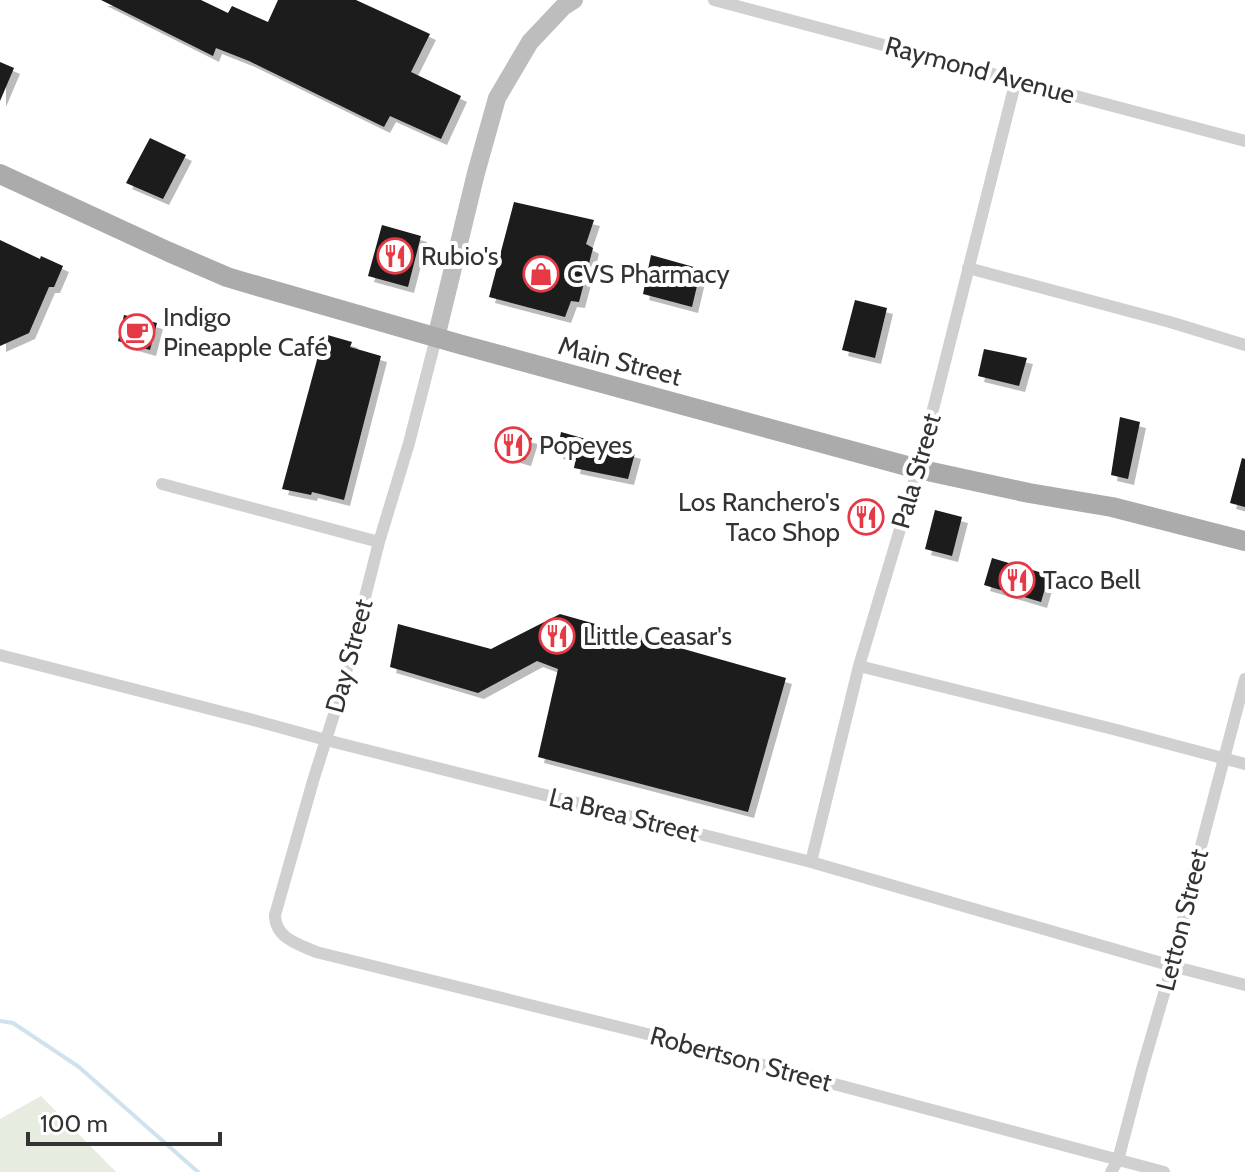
<svg xmlns="http://www.w3.org/2000/svg" width="1245" height="1172" font-family="Cabin,sans-serif">
<style>
.green{fill:#e6ecdf}
.lines{fill:none;stroke-linecap:round;stroke-linejoin:round}
.stream{stroke:#cfe2ee;stroke-width:4}
.building{fill:#1a1a1a;filter:url(#shadow)}
.street{stroke:#d0d0d0;stroke-width:12}
.secondary{stroke:#bdbdbd;stroke-width:18}
.primary{stroke:#ababab;stroke-width:20}
.labels{text-anchor:middle;dominant-baseline:central;stroke-width:8;stroke-linejoin:round;paint-order:stroke}
.street-label{font-size:26px;fill:#333;stroke:#fff}
.poi-label{font-size:26px;fill:#333;stroke:#fff;text-anchor:start}
</style>
<defs>
<filter id="shadow"><feDropShadow dx="6" dy="6" stdDeviation="0" flood-color="#0004"/></filter>
</defs>
<rect width="100%" height="100%" fill="#fff"/>
<path class="green" d="M41 1096 116 1172H0V1119Z"/>
<g class="lines">
<path class="stream" d="M0 1021 13 1023 79 1067 198 1172"/>
</g>
<path class="building" d="M101 0H201L228 13 232 6 268 22 278 0H356L430 34 411 72 461 96 441 139 390 116 384 127 249 61 216 48 213 56Z
M0 62 14 68 0 101Z
M150 138 186 155 163 199 126 183Z
M514 202 594 220 586 244 593 248 579 302 571 301 565 317 489 297Z
M382 225 421 236 408 287 368 276Z
M0 240 40 259 41 256 63 266 54 287H49L29 333 0 346Z
M651 255 701 269 692 307 643 294Z
M855 300 887 308 875 358 842 350Z
M124 315 157 323 150 350 118 341Z
M324 334 352 342 350 347 381 356 344 500 312 492 311 495 282 489Z
M984 349 1027 358 1019 386 978 376Z
M1120 417 1140 422 1128 479 1111 475Z
M500 431 532 438 525 460 495 452Z
M561 432 635 453 628 479 574 468 576 457 557 453Z
M1242 458 1245 459V507L1230 503Z
M935 510 962 517 952 556 925 549Z
M992 558 1049 575 1041 602 984 585Z
M560 614 786 678 748 812 538 757 558 669 537 661 478 693 390 667 398 624 491 649Z"/>
<g class="lines">
<path class="street" d="M714 0 1245 141
M968 268 1170 322 1245 345
M436 338 409 443 379 542 341 692 313 781 275 915C275 938 298 944 316 952L643 1033 1164 1172
M162 484 379 542
M0 655 257 721 326 740 811 862 1172 966 1245 985
M859 666 1113 729 1245 764
M811 862 859 666 918 469 1016 80
M1111 1172 1118 1160 1142 1069 1172 966 1195 869 1245 679"/>
<path class="secondary" d="M436 338 476 173 497 98 530 42 563 7 574 0"/>
<path class="primary" d="M0 174 169 252 227 277 240 281 459 344 918 469 1029 493 1112 507 1245 541"/>
</g>
<defs>
<symbol id="restaurant-ring" viewBox="-11 -11 22 22"><circle r="9.5" fill="#fff" stroke="#e63946" stroke-width="1.5"/><path d="M-5-6h1v4h1v-4h1v4h1v-4h1v5L-1.5 .5V6h-2V.5L-5-1ZM5-6V6H3V1.5H1.5Q1.5-4 5-6Z" fill="#e63946"/></symbol>
<symbol id="shop-ring" viewBox="-11 -11 22 22"><circle r="9.5" fill="#fff" stroke="#e63946" stroke-width="1.5"/><path d="M-5-2.5h2.3a2.7 3.5 0 0 1 5.4 0H5L5.5 6h-11ZM-1.5-2.5h3a1.5 2.3 0 0 0-3 0Z" fill="#e63946"/></symbol>
<symbol id="cafe-ring" viewBox="-11 -11 22 22"><circle r="9.5" fill="#fff" stroke="#e63946" stroke-width="1.5"/><path d="M-5.5-4.5H6V0H3Q3 3.5 0 3.5H-2.5Q-5.5 3.5-5.5 0ZM3-3.2v2h1.7v-2ZM-6 4.5H4V6H-6Z" fill="#e63946"/></symbol>
</defs>
<g fill-rule="evenodd">
<use href="#restaurant-ring" x="375" y="236" width="40" height="40"/>
<use href="#shop-ring" x="521" y="254" width="40" height="40"/>
<use href="#cafe-ring" x="117" y="312" width="40" height="40"/>
<use href="#restaurant-ring" x="493" y="425" width="40" height="40"/>
<use href="#restaurant-ring" x="846" y="497" width="40" height="40"/>
<use href="#restaurant-ring" x="997" y="560" width="40" height="40"/>
<use href="#restaurant-ring" x="537" y="616" width="40" height="40"/>
</g>
<g class="labels">
<g class="street-label">
<text transform="translate(980 70) rotate(15)">Raymond Avenue</text>
<text transform="translate(620 361) rotate(15)">Main Street</text>
<text transform="translate(916 471) rotate(-74)">Pala Street</text>
<text transform="translate(349 656) rotate(-75)">Day Street</text>
<text transform="translate(624 815) rotate(14)">La Brea Street</text>
<text transform="translate(1182 920) rotate(-76)">Letton Street</text>
<text transform="translate(741 1059) rotate(15)">Robertson Street</text>
</g>
<g class="poi-label">
<text x="421" y="256">Rubio's</text>
<text x="567" y="274">CVS Pharmacy</text>
<text x="163" y="317">Indigo<tspan x="163" dy="30">Pineapple Café</tspan></text>
<text x="539" y="445">Popeyes</text>
<text x="840" y="502" text-anchor="end">Los Ranchero's<tspan x="840" dy="30">Taco Shop</tspan></text>
<text x="1043" y="580">Taco Bell</text>
<text x="583" y="636">Little Ceasar's</text>
</g>
</g>
<path d="M28 1132v12h192v-12" fill="none" stroke="#333333" stroke-width="4"/>
<text x="40" y="1132" font-size="24" fill="#333333" stroke="#ffffff" stroke-width="6" paint-order="stroke">100 m</text>
</svg>
